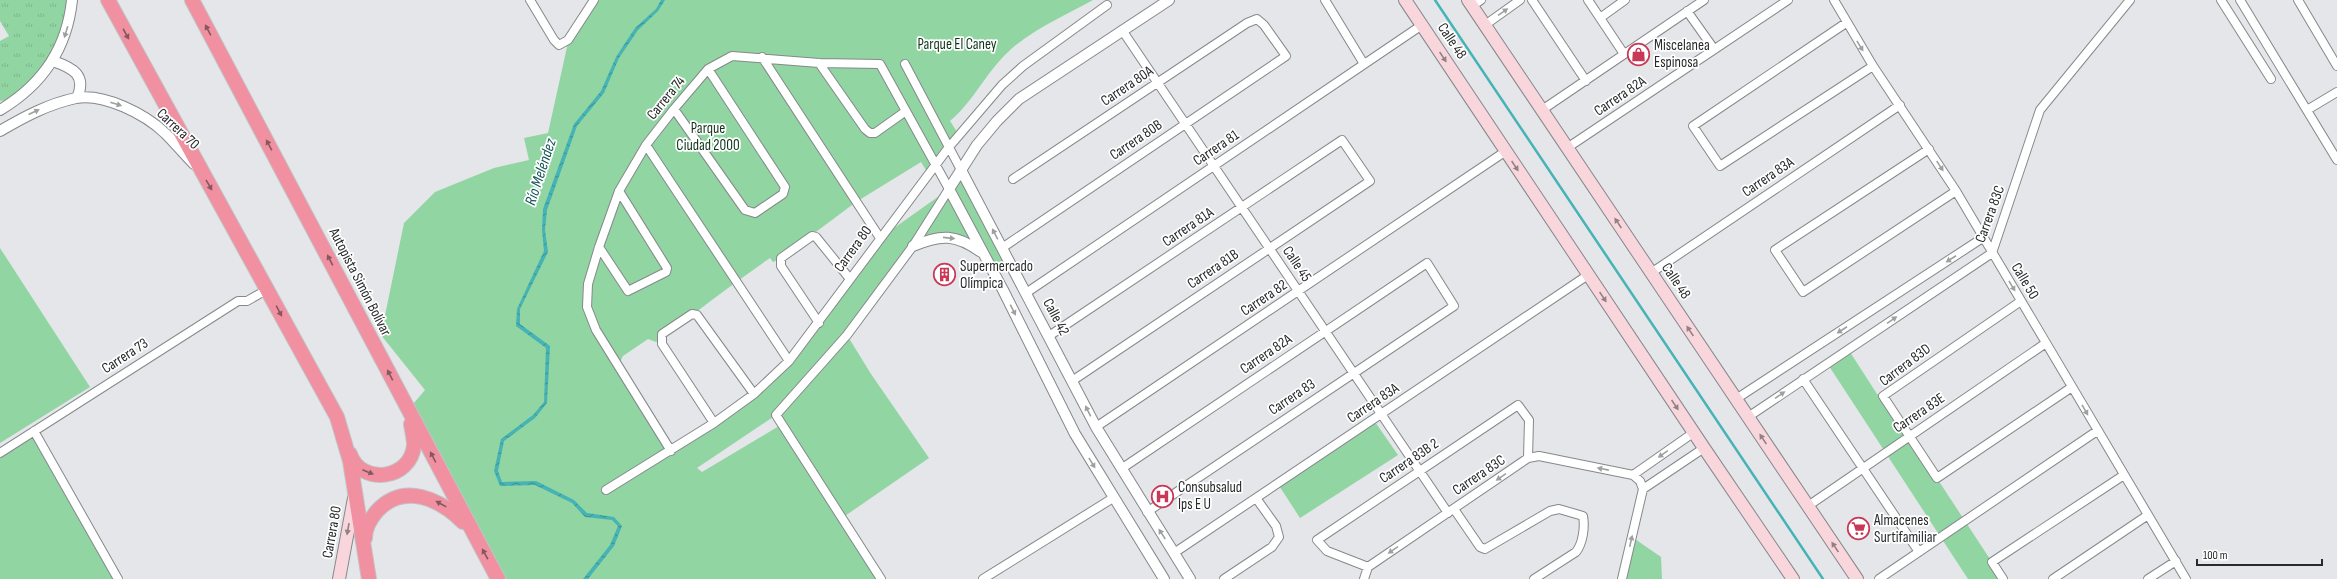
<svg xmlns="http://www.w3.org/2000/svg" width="2337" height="579" font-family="'Sofia Sans Condensed',sans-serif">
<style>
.grass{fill:url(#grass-tufts)}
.green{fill:#90d5a2}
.water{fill:url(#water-waves)}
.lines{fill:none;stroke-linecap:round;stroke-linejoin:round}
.stream{stroke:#46b3b4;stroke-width:2.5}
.minor-casing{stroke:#86888c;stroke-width:10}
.tertiary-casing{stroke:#86888c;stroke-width:12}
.secondary-casing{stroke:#86888c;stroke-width:14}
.trunk-casing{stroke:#c3c3c4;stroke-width:16}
.minor{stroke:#fff;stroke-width:8}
.tertiary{stroke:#fff;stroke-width:10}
.secondary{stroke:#f9d6dc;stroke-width:12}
.trunk{stroke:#f090a0;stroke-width:14}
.oneway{fill:#9f9fa0}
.oneway2{fill:#835860}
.oneway3{fill:#918084}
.labels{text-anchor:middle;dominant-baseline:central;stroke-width:3.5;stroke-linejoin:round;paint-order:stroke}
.street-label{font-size:15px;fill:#292a2b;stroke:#fff}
.park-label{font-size:15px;fill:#0f341b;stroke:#fff}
.poi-label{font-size:15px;fill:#292a2b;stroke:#fff;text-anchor:start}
.water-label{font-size:16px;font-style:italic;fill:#175556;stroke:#fff}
</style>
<defs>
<pattern id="grass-tufts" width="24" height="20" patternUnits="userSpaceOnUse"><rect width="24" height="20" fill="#90d5a2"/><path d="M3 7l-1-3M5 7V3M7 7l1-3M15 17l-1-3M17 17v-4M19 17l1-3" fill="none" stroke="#7cb78c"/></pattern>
<pattern id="water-waves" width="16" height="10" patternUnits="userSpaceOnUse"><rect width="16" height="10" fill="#46b3b4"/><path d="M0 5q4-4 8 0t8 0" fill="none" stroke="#3a9293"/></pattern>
</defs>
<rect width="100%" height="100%" fill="#e4e6ea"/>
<path class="grass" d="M0 0H72L64 40 18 99 0 101V41L9 36 0 21Z"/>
<path class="green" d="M594 0H1093C1066 15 1029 31 1007 53 985 74 973 102 950 121L959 135 929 175 921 162 856 202 781 258 773 262 770 258C732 284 697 311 661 339L656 342 648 339 623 356 618 366 670 450 714 423 789 361 880 238 949 189 961 170 1009 261 993 270 983 253 949 237 913 246 847 335 871 374 929 458 842 518 776 415 697 468 702 472 779 426 877 579H498L408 410 425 390 381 335 404 223 435 192 494 168 529 160 524 138 548 133 569 38Z
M0 248 90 387 0 443Z
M1848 349 1877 394 1883 396 2003 579H1968L1827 363Z
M1373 419 1398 455 1300 518 1278 484Z
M34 431 116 576 112 579H0V453Z
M1632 537 1661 557 1662 579H1622Z"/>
<path class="water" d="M661 0H665L658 11 638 30 619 58 604 93 577 126 547 210 545 230 548 252 520 309V324L550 346 547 403 535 418 504 441 498 471 502 482 536 481 574 500 587 513 614 517 622 526 614 546 588 579H583L610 545 618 526 612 520 585 517 572 503 535 485 500 486 494 471 501 439 533 415 544 402 546 348 516 326 517 309 544 251 542 230 543 209 574 124 601 91 616 57 635 28 656 9Z"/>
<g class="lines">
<path class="stream" d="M1435 0 1823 579"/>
<defs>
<path id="minor" d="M530 0 554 40 559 45 568 40 594 0
M1325 0 1364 64
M1532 0 1586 81
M1588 0 1624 54
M1834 0 1873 66 1956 191 2186 579
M2221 0 2271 79
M2240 0 2337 160
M2298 0 2337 66
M1472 6 1481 0
M1687 11 1714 49
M1600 18 1625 0
M1846 23 1693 126 1720 166 1873 66
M1485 25 1520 0
M1122 30 1448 513
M762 57 880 238
M819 63 865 129 870 133H875L906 111
M905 64 961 170
M674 109 745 210 755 213 783 194 785 187 708 69
M1542 110 1704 0
M2307 110 2337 92
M646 145 789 361
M1567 148 1788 0
M1929 149 1775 250 1803 292 1956 191
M599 247 628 291 666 272 667 268 619 191
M1002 248 1286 56 1264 25 1257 19 1247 23 1013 179
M1651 273 1900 105
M1026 293 1422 25
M2021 301 1883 396 1937 478 2072 387
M819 323 781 266V258L812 236 816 237 850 279
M1049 336 1342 140 1370 181 1072 381
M1803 379 1919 552
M1736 399 1984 237
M1748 417 1992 253 2040 110 2130 0
M714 423 662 344V334L692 314 697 315 754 394
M1096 427 1506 151
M34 431 118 579
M671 451 596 330 587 307 588 284 599 247 619 191 646 145 674 109 708 69 732 56 819 63 880 64 949 189 913 246 847 335 776 415 881 579
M0 453 238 301H247L268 289
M1121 469 1427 263 1454 306 1147 512
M1633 475 1693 433
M1643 489 1704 448
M606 490 714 423 754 394 789 361 949 147 1002 85 1023 66 1107 5
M1808 506 2046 343
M1454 509 1480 547 1485 549 1550 511 1559 509 1583 516C1585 527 1583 543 1576 552L1534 579
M1174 553 1588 275
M1368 567 1327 551 1317 540 1518 405 1529 420 1528 458
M983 579 1113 498
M1224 579 1272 547 1279 537 1276 526 1256 498
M1364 579 1368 567 1528 458 1539 456 1633 475 1640 481 1643 489 1622 579
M1879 579 2097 431
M2003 579 1992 562 2124 475
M2053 579 2148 515
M2148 579 2176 561"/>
<path id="tertiary" d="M53 61C73 68 87 75 77 98
M0 110C42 85 67 49 72 0
M0 131C24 117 48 104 76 98 104 93 145 114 165 133 175 143 184 154 194 164
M961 170 1096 427 1190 579
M913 246C941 234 956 234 981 252
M1164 579 1075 434 1003 290 949 189 977 145 997 121 1019 99 1169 0"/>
<path id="secondary" d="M1405 0 1704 448 1793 579
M1468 0 1857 579
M339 579 354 498"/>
<path id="trunk" d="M108 0 337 417 350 461 369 579
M192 0 498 579
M350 454C361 486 411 480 414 445 414 438 412 431 411 424
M365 538C365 528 371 518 377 511 404 482 440 499 463 522"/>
</defs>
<use href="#minor" class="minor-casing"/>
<use href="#tertiary" class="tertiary-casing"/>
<use href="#secondary" class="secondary-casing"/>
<use href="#trunk" class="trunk-casing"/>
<use href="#minor" class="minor"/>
<use href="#tertiary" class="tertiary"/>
<use href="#secondary" class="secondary"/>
<use href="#trunk" class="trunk"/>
</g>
<defs><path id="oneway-solid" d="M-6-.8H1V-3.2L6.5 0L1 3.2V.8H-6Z"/></defs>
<g class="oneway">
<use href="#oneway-solid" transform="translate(1503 12) rotate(-35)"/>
<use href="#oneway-solid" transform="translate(66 32) rotate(107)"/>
<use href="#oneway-solid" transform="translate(1860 46) rotate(58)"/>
<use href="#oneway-solid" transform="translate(116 104) rotate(18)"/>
<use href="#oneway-solid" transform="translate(34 112) rotate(-25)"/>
<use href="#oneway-solid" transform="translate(1940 166) rotate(57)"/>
<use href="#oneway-solid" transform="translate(995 234) rotate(-118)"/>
<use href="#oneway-solid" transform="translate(949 238) rotate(6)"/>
<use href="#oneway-solid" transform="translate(1951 259) rotate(147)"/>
<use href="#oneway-solid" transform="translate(2012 286) rotate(59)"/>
<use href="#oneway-solid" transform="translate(1013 310) rotate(63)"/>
<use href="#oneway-solid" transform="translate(1892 320) rotate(-34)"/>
<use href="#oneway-solid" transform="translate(1842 330) rotate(147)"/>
<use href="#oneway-solid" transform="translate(1780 395) rotate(-34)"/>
<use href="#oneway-solid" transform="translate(2085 410) rotate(60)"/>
<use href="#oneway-solid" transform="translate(1088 411) rotate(-117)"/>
<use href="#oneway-solid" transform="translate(1663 454) rotate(145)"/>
<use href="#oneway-solid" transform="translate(1092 463) rotate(59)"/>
<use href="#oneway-solid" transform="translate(1603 469) rotate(-169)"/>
<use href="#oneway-solid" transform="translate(1501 477) rotate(146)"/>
<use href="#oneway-solid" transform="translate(1162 534) rotate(-123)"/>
<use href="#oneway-solid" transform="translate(1631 541) rotate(-77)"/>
<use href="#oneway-solid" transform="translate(1393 550) rotate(146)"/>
</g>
<g class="oneway2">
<use href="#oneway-solid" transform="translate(208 30) rotate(-118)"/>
<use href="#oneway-solid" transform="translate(126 34) rotate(61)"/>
<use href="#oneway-solid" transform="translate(269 145) rotate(-118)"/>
<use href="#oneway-solid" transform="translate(209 185) rotate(60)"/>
<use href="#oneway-solid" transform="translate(330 260) rotate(-117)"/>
<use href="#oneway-solid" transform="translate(279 311) rotate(62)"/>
<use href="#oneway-solid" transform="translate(390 375) rotate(-117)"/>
<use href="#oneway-solid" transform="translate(433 457) rotate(-118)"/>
<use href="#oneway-solid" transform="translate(368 472) rotate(23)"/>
<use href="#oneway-solid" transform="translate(441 504) rotate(-151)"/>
<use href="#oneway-solid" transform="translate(485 554) rotate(-119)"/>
</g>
<g class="oneway3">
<use href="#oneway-solid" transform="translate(1443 57) rotate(56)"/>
<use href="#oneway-solid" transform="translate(1515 166) rotate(56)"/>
<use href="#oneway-solid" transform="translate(1618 223) rotate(-124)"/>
<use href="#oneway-solid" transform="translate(1603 297) rotate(56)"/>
<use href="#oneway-solid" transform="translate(1690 331) rotate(-124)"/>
<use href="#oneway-solid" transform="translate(1675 405) rotate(56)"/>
<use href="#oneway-solid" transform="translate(1763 439) rotate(-124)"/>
<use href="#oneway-solid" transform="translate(348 529) rotate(100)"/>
<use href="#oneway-solid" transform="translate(1835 547) rotate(-124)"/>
</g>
<defs>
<symbol id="shop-ring" viewBox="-11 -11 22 22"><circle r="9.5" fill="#fff" stroke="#c83857" stroke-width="1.5"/><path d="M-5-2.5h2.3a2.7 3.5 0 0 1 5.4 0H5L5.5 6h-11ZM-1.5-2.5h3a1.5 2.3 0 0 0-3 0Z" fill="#c83857"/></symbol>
<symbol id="building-ring" viewBox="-11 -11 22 22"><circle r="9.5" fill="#fff" stroke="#c83857" stroke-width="1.5"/><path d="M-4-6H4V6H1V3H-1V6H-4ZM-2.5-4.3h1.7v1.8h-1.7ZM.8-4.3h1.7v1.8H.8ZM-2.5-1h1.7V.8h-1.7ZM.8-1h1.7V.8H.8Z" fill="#c83857"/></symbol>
<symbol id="hospital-ring" viewBox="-11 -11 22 22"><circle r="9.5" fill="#fff" stroke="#c83857" stroke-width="1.5"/><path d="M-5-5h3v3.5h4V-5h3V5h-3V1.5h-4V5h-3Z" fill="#c83857"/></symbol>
<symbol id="supermarket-ring" viewBox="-11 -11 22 22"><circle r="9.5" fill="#fff" stroke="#c83857" stroke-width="1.5"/><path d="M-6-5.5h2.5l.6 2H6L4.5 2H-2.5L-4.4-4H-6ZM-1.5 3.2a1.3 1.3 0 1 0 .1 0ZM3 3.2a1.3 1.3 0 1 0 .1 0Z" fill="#c83857"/></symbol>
</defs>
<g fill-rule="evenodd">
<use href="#shop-ring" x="1626" y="42" width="25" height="25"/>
<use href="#building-ring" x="932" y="262" width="25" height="25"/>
<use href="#hospital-ring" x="1150" y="484" width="25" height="25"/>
<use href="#supermarket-ring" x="1846" y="516" width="25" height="25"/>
</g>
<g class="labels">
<g class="street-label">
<text transform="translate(1452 41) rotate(56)">Calle 48</text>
<text transform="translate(1127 86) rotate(-34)">Carrera 80A</text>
<text transform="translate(1620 96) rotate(-34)">Carrera 82A</text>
<text transform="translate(666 98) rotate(-51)">Carrera 74</text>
<text transform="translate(178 129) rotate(43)">Carrera 70</text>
<text transform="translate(1136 140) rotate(-34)">Carrera 80B</text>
<text transform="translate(1216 148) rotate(-34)">Carrera 81</text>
<text transform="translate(1768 177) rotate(-34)">Carrera 83A</text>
<text transform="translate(1990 214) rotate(-70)">Carrera 83C</text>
<text transform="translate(1188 227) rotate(-34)">Carrera 81A</text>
<text transform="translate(853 249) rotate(-54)">Carrera 80</text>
<text transform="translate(1297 264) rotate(56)">Calle 45</text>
<text transform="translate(1213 269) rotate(-34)">Carrera 81B</text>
<text transform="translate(1676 281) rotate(56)">Calle 48</text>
<text transform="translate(2025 281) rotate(59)">Calle 50</text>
<text transform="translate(360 282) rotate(63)">Autopista Simón Bolívar</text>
<text transform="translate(1264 298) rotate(-34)">Carrera 82</text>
<text transform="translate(1056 317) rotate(62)">Calle 42</text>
<text transform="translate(1266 354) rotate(-34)">Carrera 82A</text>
<text transform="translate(125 356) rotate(-33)">Carrera 73</text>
<text transform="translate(1905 365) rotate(-37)">Carrera 83D</text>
<text transform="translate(1292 397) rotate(-34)">Carrera 83</text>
<text transform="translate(1373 403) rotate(-34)">Carrera 83A</text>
<text transform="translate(1919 413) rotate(-34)">Carrera 83E</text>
<text transform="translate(1409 461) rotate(-34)">Carrera 83B 2</text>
<text transform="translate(1479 475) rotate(-34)">Carrera 83C</text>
<text transform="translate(332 532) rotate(-80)">Carrera 80</text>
</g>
<g class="park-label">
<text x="957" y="44">Parque El Caney</text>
<text x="708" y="128">Parque<tspan x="708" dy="17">Ciudad 2000</tspan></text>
</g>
<g class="poi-label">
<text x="1654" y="45">Miscelanea<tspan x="1654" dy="17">Espinosa</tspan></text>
<text x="960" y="266">Supermercado<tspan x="960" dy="17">Olímpica</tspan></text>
<text x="1178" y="487">Consubsalud<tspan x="1178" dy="17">Ips E U</tspan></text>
<text x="1874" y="520">Almacenes<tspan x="1874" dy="17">Surtifamiliar</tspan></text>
</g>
<g class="water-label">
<text transform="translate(541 172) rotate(-72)">Río Meléndez</text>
</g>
</g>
<path d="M2197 559v6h125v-6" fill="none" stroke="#292a2b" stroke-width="2"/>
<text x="2203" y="559" font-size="12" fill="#292a2b" stroke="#ffffff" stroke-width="3" paint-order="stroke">100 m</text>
</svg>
